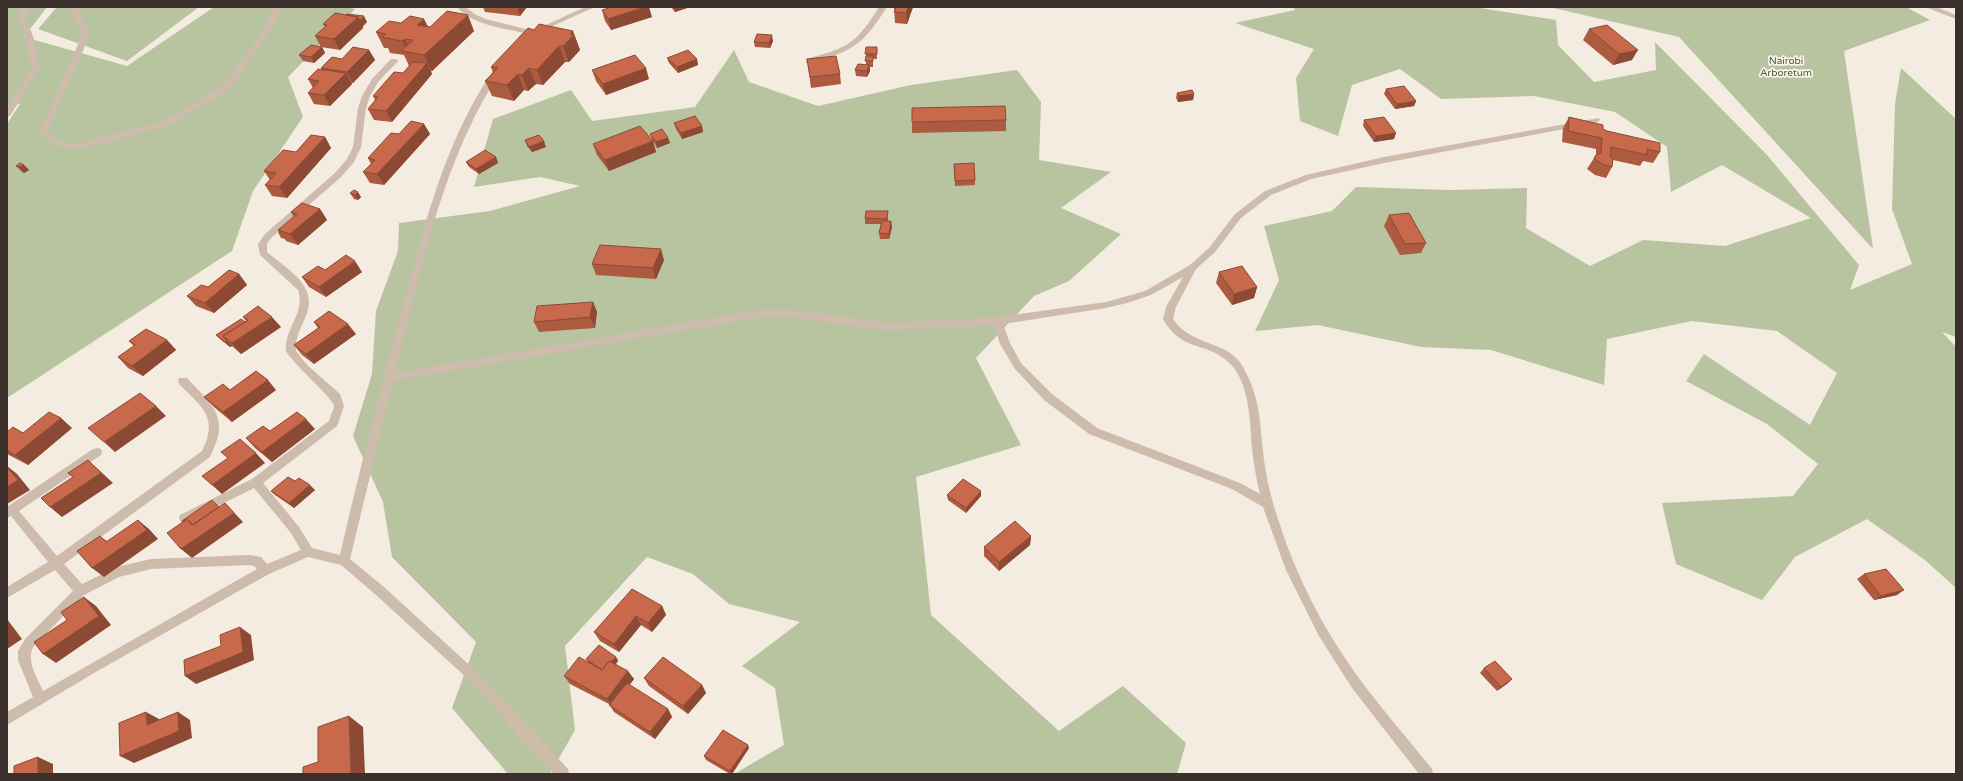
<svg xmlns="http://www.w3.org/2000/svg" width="1963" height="781" font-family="'Varela Round',sans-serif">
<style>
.green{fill:#b8c4a0}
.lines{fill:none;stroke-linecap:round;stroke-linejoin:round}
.service{fill:#cdbbac;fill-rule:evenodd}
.minor{fill:#cdbbac;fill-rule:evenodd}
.wall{fill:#ac5a40}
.shaded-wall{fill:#8c4a34}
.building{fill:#c8694b;stroke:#8c4a34}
.labels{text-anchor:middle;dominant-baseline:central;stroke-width:3.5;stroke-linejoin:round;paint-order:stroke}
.far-park-label{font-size:10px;fill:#4a5a2e;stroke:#fbf5ee}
</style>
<rect width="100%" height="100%" fill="#f4ebe1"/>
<path class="green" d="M7 7H47L24 37 127 66 214 7H347L355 9 288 77 303 117 253 191 232 251 7 398V124L20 104 7 105Z
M57 7H199L127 61 38 29Z
M1293 7H1474L1556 20 1558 45 1594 82 1656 70 1655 42 1767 155 1859 265 1850 290 1912 264 1892 209 1895 104 1901 68 1956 119V337L1942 332 1956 347V588L1925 560 1867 519 1795 557 1762 600 1676 564 1662 503 1793 496 1818 464 1767 424 1686 381 1704 354 1810 425 1837 373 1777 331 1692 321 1607 339 1604 385 1491 350 1421 347 1318 325 1255 331 1279 280 1264 226 1332 211 1356 187 1451 190 1527 188 1526 228 1590 266 1643 240 1725 246 1811 218 1722 165 1671 192 1667 147 1615 112 1534 96 1441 99 1400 69 1352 85 1338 136 1300 121 1296 78 1314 49 1235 23 1295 10Z
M1549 7H1906L1930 20 1844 51 1873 249 1679 37Z
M734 50 749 82 818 106 911 85 1017 70 1041 102 1039 160 1111 172 1061 208 1121 234 1069 281 1034 296 976 358 1021 445 916 477 931 615 1059 731 1123 686 1186 743 1177 774H734L784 745 775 688 742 666 800 622 729 604 693 574 647 557 565 646 575 730 550 774H508L452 708 476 642 392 557 383 502 353 436 372 374 376 311 398 251 399 223 490 211 580 186 540 177 474 187 493 119 571 90 592 121 695 107Z"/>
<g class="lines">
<path class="service" d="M69 7H77L90 35 47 132 62 142 81 143 164 121 225 84 265 27 273 7H281L273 27 231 88 170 125 81 149 57 146 39 133 82 35Z
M1925 7H1936L1956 15V19Z"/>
<path class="minor" d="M25 7H33L25 14 35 42 39 69 10 116 7 117V108L31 69 27 42 17 14Z
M457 7H465L476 15 486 19 533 31 585 7H595L537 33 529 39 525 37 528 34C506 28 473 26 457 7Z
M879 7H887C867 37 860 48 824 59 819 61 812 64 806 63V59C849 47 855 45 879 7Z
M391 59H397L398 61 378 82 370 96 366 108 361 147 354 162 341 177 271 238 267 244V252C289 271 320 286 305 318 300 330 295 338 296 351L307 365 340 394 344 406 337 426 263 483 299 527 312 548 340 555C359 471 381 388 403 306 425 223 444 144 492 72H498L499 74C441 164 421 271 395 373L757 310 789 309 890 323 997 317 1106 302 1145 291 1190 265 1209 248 1235 214 1265 191 1306 175 1384 157 1599 118 1600 120 1596 123 1384 163 1311 179 1271 195 1241 218 1215 252 1196 269 1176 307 1173 319C1193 348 1227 339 1243 367 1263 403 1259 428 1265 466 1268 486 1273 505 1280 525 1296 575 1321 624 1351 667 1376 703 1405 735 1432 769L1433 774H1419L1352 688 1319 636 1286 570 1263 507 1232 489 1089 434 1044 400 1015 369 1000 344 994 325 890 331 789 317 757 318 393 381 350 559 384 587 476 671 568 769 569 774H554L468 679 376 595 341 565 308 557 269 574 94 673 7 725V712L33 697 18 660V651L26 638 73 591 55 570 7 598V587L48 562 11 516 7 518V507L93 449 97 448 101 449 102 452 101 455 19 511 57 556 202 451C219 417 202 407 179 384L178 381 179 378H187C214 407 230 417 210 457L64 564 82 584 117 567 151 559 249 555 261 557 267 564 301 550 291 533 254 488 184 523 180 521 179 518 180 515 252 479 329 421C330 416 334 410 334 406 333 398 293 364 286 351 284 328 306 313 298 290L260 255 258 244 265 234 335 173 347 159 353 147 358 108 362 96 372 79ZM1183 277 1166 307 1163 319C1182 352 1203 341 1226 360 1250 378 1250 422 1252 449 1254 464 1256 479 1260 494L1240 483 1097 428 1052 394 1021 363 1010 343 1003 324 1106 308 1127 303 1151 295ZM249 565 254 566 257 569 43 691C37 677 25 660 34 646L84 595 119 577 151 569Z"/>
</g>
<path class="wall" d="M483 7H527L520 16 485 12Z
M671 7H690L675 12Z
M894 7H913L907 24 895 23Z
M602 10 652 17 611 30 605 21Z
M367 22 363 26V28L340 50 321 47H322L325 53 314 63 303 61 299 55 321 47 315 36 325 27 323 24Z
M401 23 428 27 474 31 432 71H431L432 74 392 122 374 120 368 109 375 100 373 96 403 73 409 66 404 55 390 53 388 48H384L376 32Z
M1589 29 1632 60 1613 65 1583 40Z
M534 30 574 34 580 50 569 62H565L543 85 536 84 528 91 524 90 514 101 492 96 485 81 493 73 491 67Z
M773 41 770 48 755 47 754 42Z
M866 47H877V59H873V67H870V71L867 77 856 76 855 70 866 65Z
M369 50 375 60 353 83H351L352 84 330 106 314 104 308 93 313 88 308 79 322 70 321 68 342 59Z
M667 58 697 59 698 65 678 73 669 63Z
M807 59 840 74 841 84 811 88Z
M592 70 649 79 606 95 596 81Z
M1386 89 1416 101 1414 106 1395 109 1384 94Z
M1177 93 1194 94 1193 100 1178 102 1176 98Z
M1569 117 1603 129 1607 131 1660 152 1653 163 1643 161 1640 166 1613 160 1612 167 1606 178 1595 175 1587 169 1596 155V149L1562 142 1563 128Z
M1006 120V131L912 133V122Z
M1364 120 1394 139 1374 142 1363 126Z
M674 123 702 126 703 132 682 139 676 129Z
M424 124 430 134 384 185 370 183 363 172 371 164 368 158 399 134Z
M650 134 668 138 670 143 657 148 652 139Z
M325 137 331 148 287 198 272 196 265 185 270 180 264 171 296 152Z
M525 140 546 147 532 152 527 146Z
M653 141 656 152 609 171 597 155 593 144Z
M496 157 498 163 479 174 469 167 466 162Z
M954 164 975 180V185L955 186Z
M24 165 29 170 24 173 21 171 16 166Z
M350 193 361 197 358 200 354 199Z
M320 209 327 220 298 245 286 241 285 239 281 238 278 232 279 231 278 230 294 217 291 212Z
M1389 215 1426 243 1421 253 1400 255 1384 226Z
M888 217V221L892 227 889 239H880L879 233 881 224H865V218Z
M664 260 656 279 596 275 592 264Z
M325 270 362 272 326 297 309 287 302 277Z
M1219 272 1257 287 1254 298 1232 305 1216 283Z
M239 274 247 285 214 313 196 306 187 296Z
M593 302 597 312 595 328 539 332 534 322Z
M243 317 281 327 241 354 232 346 230 347 221 340 216 335 246 321Z
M314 322 356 334 314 364 302 355 294 345 318 328Z
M167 340 176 350 143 376 128 368 118 357 134 346 129 341Z
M230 390H276L232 422 214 407 204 397Z
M72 428 28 465 7 454V432L23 433Z
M315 429 272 462 255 448 246 438Z
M295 481 315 490 294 508 275 495 271 491Z
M947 495 981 496 966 513 948 500Z
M1031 536 1030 545 999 571 984 556V547Z
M1864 574 1897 595 1874 600 1857 579Z
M662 606 666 615 652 632 641 625 619 652 600 641 594 632Z
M616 657 618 661 616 664 634 679 629 685 668 709 672 717 655 739 614 712 609 704 570 684 564 676 589 663 586 659Z
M1484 668 1508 683 1497 691 1480 673Z
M644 678 702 685 706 693 688 714 649 686Z
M749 748 732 774H730L706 760 704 756Z"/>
<path class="shaded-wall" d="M517 7H527L520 16Z
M645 7H649L652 17 611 30 608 19Z
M674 7H690L675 12Z
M908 7H913L907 24 906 13Z
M468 15 474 31 432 71 424 55Z
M364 16 367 22 363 26V28L340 50 334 39 358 17Z
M424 19 432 34 417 25Z
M573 31 580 50 569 62 563 46 570 34Z
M772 35 773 41 770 48 769 43Z
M405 39 412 53 408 52 402 41Z
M559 46 565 62 543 85 537 70Z
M322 47 325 53 314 63 311 57Z
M369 50 375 60 353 83 347 72Z
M1638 50 1632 60 1613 65 1619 54Z
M697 59 698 65 678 73 677 67Z
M427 63 432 74 392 122 386 111Z
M869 65 870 71 867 77V71Z
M529 68 536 84 528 91 522 75Z
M646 68 649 79 606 95 603 84Z
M346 73 352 84 330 106 324 95Z
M518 74 524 90 514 101 507 85Z
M1194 94 1193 100 1178 102 1179 96Z
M1416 101 1414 106 1395 109 1397 104Z
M424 124 430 134 384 185 377 174Z
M702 126 703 132 682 139 681 133Z
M1396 133 1394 139 1374 142 1376 136Z
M325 137 331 148 287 198 279 187Z
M668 138 670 143 657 148 656 142Z
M544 141 546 147 532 152 529 147Z
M653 141 656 152 609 171 605 160Z
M496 157 498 163 479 174 476 169Z
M24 165 29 170 24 173 19 167Z
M358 192 361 197 358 200 355 195Z
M320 209 327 220 298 245 290 234Z
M891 221 892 227 889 239V234Z
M661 249 664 260 656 279 653 268Z
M355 261 362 272 326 297 319 287Z
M239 274 247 285 214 313 205 303Z
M1257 287 1254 298 1232 305 1234 294Z
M593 302 597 312 595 328 590 317Z
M272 317 281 327 241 354 232 343Z
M348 324 356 334 314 364 306 354Z
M167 340 176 350 143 376 132 366Z
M227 341 232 346 230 347 225 342Z
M268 380 276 390 232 422 223 412Z
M156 406 166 416 115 452 104 442Z
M61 418 72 428 28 465 15 455Z
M306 419 315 429 272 462 262 452Z
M256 453 265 463 222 494 212 485Z
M88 460 99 470 113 483 62 517 50 507Z
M7 466 17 474 30 490 7 504Z
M310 485 315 490 294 508 289 503Z
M981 491V496L966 513V508Z
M225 503 243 522 192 558 181 549 194 532 187 519 224 511Z
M138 520 149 529 158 539 104 577 92 568 106 542 100 536 112 545Z
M1031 536 1030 545 999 571V562Z
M1904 590 1897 595 1874 600 1881 596Z
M84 597 96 606 111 625 56 663 43 654Z
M662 606 666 615 652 632 648 623Z
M636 616 641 625 619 652 614 644Z
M7 619 22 639 7 649Z
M240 627 251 635 254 660 196 684 185 676 243 652Z
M616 657 618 661 606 675 603 671Z
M628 671 634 679 613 707 607 699Z
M1512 679 1508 683 1497 691 1501 687Z
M702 685 706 693 688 714 683 706Z
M668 709 672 717 655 739 650 732Z
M146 712 159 719 160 732 147 725Z
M178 712 190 720 192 738 134 763 120 756Z
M349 716 363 727 365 774H351Z
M748 745 749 748 732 774H731L730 771Z
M38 757 53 764V774H38Z"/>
<path class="building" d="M612 7H645L608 19 602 10Z
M896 7H908L906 13 894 12Z
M447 11 468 15 424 55 401 51 413 40 405 39 402 41 382 37 386 34 376 32 389 21 401 23 410 16 424 19 417 25 430 27Z
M335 13 358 17 334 39 315 36 327 25 323 24Z
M347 14 364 16 360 21 358 17 346 15Z
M539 24 573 31 570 34 574 35 563 46H559L537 70 529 68 522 75 518 74 507 85 485 81 498 68 491 67 528 28 534 30Z
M1607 25 1638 50 1619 54 1589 29Z
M757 34 772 35 769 43 754 42Z
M311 45 322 47 311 57 299 55Z
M353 47 369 50 347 72 321 68 332 57 342 59Z
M866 47H877V54H865Z
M688 50 697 59 677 67 667 58Z
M635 55 646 68 603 84 592 70Z
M836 56 840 74 810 77 807 59Z
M866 56H873V61H865Z
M413 62 427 63 386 111 368 109 378 97 373 96 394 72 403 73Z
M858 64 869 65 867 71 855 70Z
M318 69 346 73 324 95 308 93 319 81 308 79Z
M1404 86 1416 101 1397 104 1386 89Z
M1192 90 1194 94 1179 96 1177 93Z
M1005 106 1006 120 912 122V108Z
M695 116 702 126 681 133 674 123Z
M1384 117 1396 133 1376 136 1364 120Z
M1569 117 1603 125V129L1607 131 1660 143V152L1647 149V155L1611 147 1610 157 1613 158 1612 167 1602 164 1594 158 1596 155 1601 153 1602 138 1568 131Z
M411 121 424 124 377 174 363 172 375 160 368 158 391 133 399 134Z
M640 126 653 141 605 160 593 144Z
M662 129 668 138 656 142 650 134Z
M311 135 325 137 279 187 265 185 276 173 264 171 283 150 296 152Z
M539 135 544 141 529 147 525 140Z
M485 150 496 157 476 169 466 162Z
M20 163 24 165 19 167 16 166Z
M974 163 975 180 955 181 954 164Z
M354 190 358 192 355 195 350 193Z
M302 203 320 209 290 234 278 230 297 214 291 212Z
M866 211H888L887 219 865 218Z
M1409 213 1426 243 1405 244 1389 215Z
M882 221H891L889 234 879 233Z
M600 245 661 249 653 268 592 264Z
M346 255 355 261 319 287 302 277 318 266 325 270Z
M1242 266 1257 287 1234 294 1219 272Z
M229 270 239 274 205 303 187 296 201 285 208 287Z
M593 302 590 317 534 322 537 306Z
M258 306 272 317 232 343 223 336 248 320 243 317Z
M329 311 348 324 306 354 294 345 320 327 314 322Z
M241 319 245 322 223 336 227 341 225 342 216 335Z
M146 329 167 340 132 366 118 357 135 345 129 341Z
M256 371 268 380 223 412 204 397 223 384 230 390Z
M140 393 156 406 104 442 88 428Z
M49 412 61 418 15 455 7 450V432L13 427 23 433Z
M297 412 306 419 262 452 246 438 263 426 270 431Z
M240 439 256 453 212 485 202 476 228 458 221 452Z
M88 460 101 473 50 507 41 498 73 477 68 473Z
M7 467 18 480 7 487Z
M288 477 295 481 299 478 310 485 289 503 271 491Z
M963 479 981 491 966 508 947 495Z
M212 500 219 507 193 525 187 519 183 522 182 521Z
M225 503 234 513 181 549 167 533 187 519 192 525Z
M138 520 147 530 92 568 77 551 100 536 106 542Z
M1015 521 1031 536 999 562 984 547Z
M1886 569 1904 590 1881 596 1864 574Z
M632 589 662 606 648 623 636 616 614 644 594 632Z
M84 597 99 616 43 654 34 642 67 620 61 612Z
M240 627 243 652 185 676 184 660 221 646 220 635Z
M599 645 616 657 611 662 609 661 602 670 586 659Z
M579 657 602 670 609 661 628 671 607 699 564 676Z
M663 657 702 685 683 706 644 678Z
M1495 661 1512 679 1501 687 1484 668Z
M627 683 668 709 650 732 609 705Z
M146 712 147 725 178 712 179 731 120 756 119 723Z
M349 716 351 774H303V767L318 762V727Z
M723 730 748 745 730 771 704 756Z
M38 757V774H14V766Z"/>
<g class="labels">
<g class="far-park-label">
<text x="1786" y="61">Nairobi<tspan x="1786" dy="12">Arboretum</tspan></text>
</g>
</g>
<rect width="1963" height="781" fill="none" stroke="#3b302b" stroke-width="16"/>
</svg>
